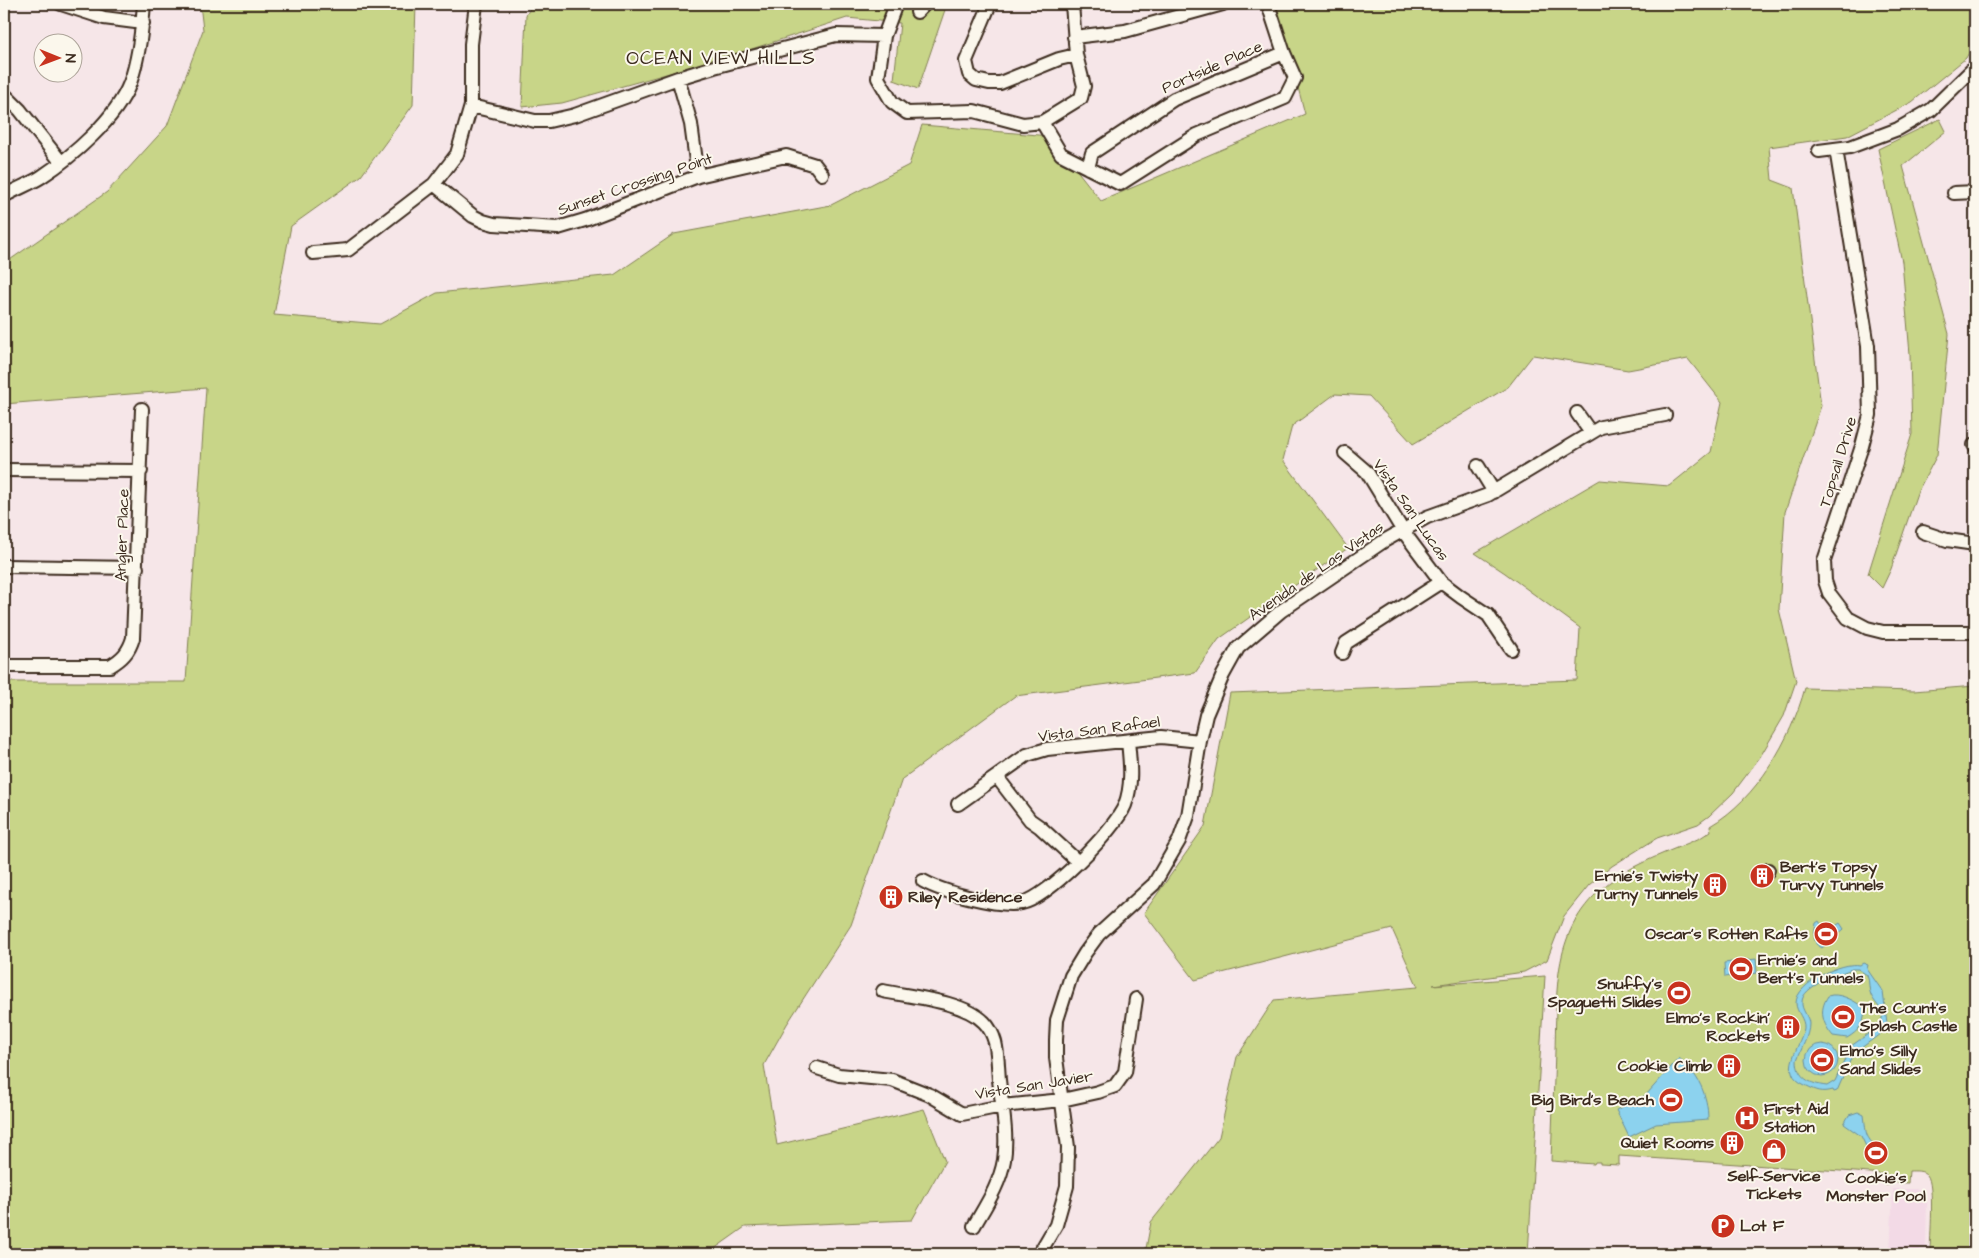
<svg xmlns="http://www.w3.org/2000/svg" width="1979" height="1258" font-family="'Architects Daughter',sans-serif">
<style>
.built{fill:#f3dae6}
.green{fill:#c8d588;stroke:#828053}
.water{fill:#8cd2ee;stroke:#6c8f9b;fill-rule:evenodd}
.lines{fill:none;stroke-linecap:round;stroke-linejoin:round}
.minor-casing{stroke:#3b2a1e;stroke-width:16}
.minor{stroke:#fbf7ec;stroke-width:12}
.labels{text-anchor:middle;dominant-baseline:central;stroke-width:4;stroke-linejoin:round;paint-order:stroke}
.street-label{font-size:16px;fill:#3b2a1e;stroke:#fbf7ec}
.poi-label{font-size:16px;font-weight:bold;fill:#3b2a1e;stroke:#fbf7ec;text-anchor:start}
.quarter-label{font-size:19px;letter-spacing:1px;fill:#3b2a1e;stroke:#fbf7ec}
</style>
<rect width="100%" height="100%" fill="#f6e6e8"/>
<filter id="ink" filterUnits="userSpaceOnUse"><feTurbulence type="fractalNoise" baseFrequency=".02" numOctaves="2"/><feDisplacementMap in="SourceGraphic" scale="10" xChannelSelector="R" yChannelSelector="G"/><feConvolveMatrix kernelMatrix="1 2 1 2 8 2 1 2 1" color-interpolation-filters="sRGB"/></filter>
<g filter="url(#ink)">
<path class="built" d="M1893 1189H1922V1199L1927 1201 1926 1248H1920V1254H1890Z"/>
<path class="green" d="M200 4H416L413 105 361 176 291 226 274 315 380 324 437 293 614 275 674 234 831 205 909 165 922 125 1050 136 1101 201 1305 114 1276 4H1975V42L1966 58 1912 102 1847 136 1769 147 1772 180 1793 188 1821 406 1785 512 1779 609 1796 681 1784 716 1760 757 1733 793 1709 816 1698 824 1657 838 1612 866 1589 885 1564 916 1547 960 1524 972 1433 985 1545 976 1528 1254H1145L1151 1222 1219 1137 1237 1057 1274 1000 1418 987 1392 929 1195 980 1144 913 1205 826 1230 693 1577 680 1580 628 1505 573 1475 553 1600 480 1669 486 1711 452 1722 402 1688 359 1628 370 1533 355 1508 387 1413 444 1369 396 1335 394 1292 426 1283 460 1348 548 1219 639 1195 673 1015 696 902 779 851 925 787 1024 764 1065 777 1145 924 1109 945 1161 912 1220 745 1227 707 1254H4V682H186L206 388 4 404V264L107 192 167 126 203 30Z
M533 4H947L918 89 894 80 900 23 847 18 727 57 562 103 522 107 526 15Z
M1940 119 1946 131 1903 166 1949 334 1937 455 1917 493 1891 569 1882 588 1868 574 1912 434 1910 354 1902 262 1878 149Z
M1975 686V1254H1930C1930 1239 1935 1184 1927 1175 1923 1170 1915 1171 1909 1171L1908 1183 1891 1182 1890 1185H1885V1174L1619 1156V1165L1600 1164V1162H1595L1594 1164 1551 1161C1552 1124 1554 1088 1555 1051 1557 983 1552 923 1614 879 1638 862 1673 850 1700 838L1711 831 1710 826C1757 799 1791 739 1805 688L1914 691Z"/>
<path class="water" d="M1819 921 1826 932 1840 923 1844 929 1822 948 1816 944 1814 936 1816 923Z
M1756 959 1757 973 1725 977 1724 963Z
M1863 963 1868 965 1867 969 1883 992 1887 1023 1880 1034 1853 1054 1837 1091 1834 1092 1833 1090C1822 1093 1817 1091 1805 1085 1776 1072 1802 1046 1804 1028 1805 1019 1796 1012 1796 1003 1796 983 1843 961 1860 965ZM1852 969H1858L1867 975C1870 982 1868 989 1871 995 1876 1007 1889 1011 1878 1027L1851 1046 1835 1081 1827 1086C1810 1084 1797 1078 1797 1060 1801 1049 1809 1036 1809 1024 1809 1016 1801 1010 1802 1002 1802 986 1839 974 1852 969Z
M1832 995C1843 994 1857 1002 1865 1009 1864 1024 1859 1031 1847 1038L1833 1036C1823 1024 1818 1011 1828 996Z
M1806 1060a16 16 0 1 1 32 0a16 16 0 1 1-32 0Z
M1679 1058C1698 1074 1708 1094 1708 1120L1656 1124 1629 1137 1616 1110 1646 1095Z
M1858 1112 1864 1115C1867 1138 1864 1132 1878 1151L1881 1148 1883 1151 1880 1155 1883 1160 1875 1165 1861 1136 1844 1124 1849 1115Z"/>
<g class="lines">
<defs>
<path id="minor" d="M61 4 104 18 143 23
M896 4 884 36 878 78 892 102 907 113 974 111 1023 124 1042 122 1081 98 1084 86 1076 55 1072 4
M990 4 966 61 969 74 976 80 989 83H1000L1059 59 1076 55
M917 12 925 4
M1074 37 1125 31 1223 4
M678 78 691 124 698 176
M4 94 20 110 61 162
M471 106 535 121H549L575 115 678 78 714 67 836 35 884 36
M1042 122 1061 154 1120 184 1197 135 1285 98 1295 78 1284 53 1268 4
M1836 149 1868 346 1870 415 1862 446 1824 561 1825 581 1829 593 1848 618 1867 628 1883 632H1975
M1819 151 1850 147 1898 129 1931 110 1975 67
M1088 168 1092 153 1174 99 1284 53
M434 184 473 216 483 221 494 224 558 228 585 220 698 176 786 156 815 165 822 174
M1954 193 1975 192
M4 196C16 189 30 184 41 177 73 156 116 119 130 83 139 58 142 30 144 4
M313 253 348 250 434 184 457 154 471 106V44L476 4
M1577 413 1591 433
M1974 445 1975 446
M1345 453 1367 472 1403 531 1441 582 1461 597 1488 615 1511 649
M1478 466 1494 492
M4 470 141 471
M1923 532 1947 540 1975 544
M4 566 137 568
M1342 653 1346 643 1441 582
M4 666H110C122 659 129 652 133 638L142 409
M997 777 1030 820 1040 827 1078 862
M958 804 1027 755 1047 749 1161 737 1200 741
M1767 872 1768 870
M923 881C943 892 1000 908 1022 903 1047 898 1115 830 1125 805 1133 784 1130 762 1128 741
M883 991C912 997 963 1001 984 1022 989 1027 993 1035 995 1042 998 1054 998 1068 999 1080 1002 1106 1008 1134 1004 1160 1000 1184 986 1205 974 1226
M817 1068 839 1075 892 1080 930 1095 962 1114 1002 1106 1062 1100 1098 1092 1115 1086 1125 1072 1136 999
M1039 1254 1056 1225 1067 1186 1068 1147 1056 1058V1040L1057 1020 1071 976 1085 953 1099 934 1154 884 1179 841 1188 816 1200 741 1206 715 1223 675 1238 648 1281 611 1384 541 1427 517 1488 495 1601 427 1665 415"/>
</defs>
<use href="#minor" class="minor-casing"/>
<use href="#minor" class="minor"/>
</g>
</g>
<defs>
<symbol id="building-disc" viewBox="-11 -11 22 22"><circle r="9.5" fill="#c8321e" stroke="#fbf7ec"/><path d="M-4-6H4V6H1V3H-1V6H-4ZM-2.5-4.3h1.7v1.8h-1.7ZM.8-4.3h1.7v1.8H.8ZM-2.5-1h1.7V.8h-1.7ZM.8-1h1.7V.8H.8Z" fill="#fff"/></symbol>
<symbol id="stadium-disc" viewBox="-11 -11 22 22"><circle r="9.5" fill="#c8321e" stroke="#fbf7ec"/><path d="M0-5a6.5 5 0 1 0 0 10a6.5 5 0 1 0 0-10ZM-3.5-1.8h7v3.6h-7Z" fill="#fff"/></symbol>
<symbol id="hospital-disc" viewBox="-11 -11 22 22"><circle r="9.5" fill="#c8321e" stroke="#fbf7ec"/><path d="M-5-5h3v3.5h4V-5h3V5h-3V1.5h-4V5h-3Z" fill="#fff"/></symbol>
<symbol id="shop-disc" viewBox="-11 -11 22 22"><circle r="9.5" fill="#c8321e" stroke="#fbf7ec"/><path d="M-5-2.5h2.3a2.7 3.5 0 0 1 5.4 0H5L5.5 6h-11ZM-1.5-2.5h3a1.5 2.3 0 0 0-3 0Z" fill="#fff"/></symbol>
<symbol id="parking-disc" viewBox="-11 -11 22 22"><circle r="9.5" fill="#c8321e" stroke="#fbf7ec"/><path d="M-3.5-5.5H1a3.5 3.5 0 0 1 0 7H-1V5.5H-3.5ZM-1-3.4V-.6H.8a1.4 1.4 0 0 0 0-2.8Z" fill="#fff"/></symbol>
</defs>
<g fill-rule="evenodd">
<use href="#building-disc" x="1748" y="862" width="28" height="28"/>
<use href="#building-disc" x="1701" y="871" width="28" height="28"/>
<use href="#building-disc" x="877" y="883" width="28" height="28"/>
<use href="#stadium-disc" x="1812" y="920" width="28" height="28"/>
<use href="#stadium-disc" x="1727" y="955" width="28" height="28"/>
<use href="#stadium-disc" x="1665" y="979" width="28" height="28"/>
<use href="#stadium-disc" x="1829" y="1003" width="28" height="28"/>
<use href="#building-disc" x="1774" y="1013" width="28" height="28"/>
<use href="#stadium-disc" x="1808" y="1046" width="28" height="28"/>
<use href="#building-disc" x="1715" y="1052" width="28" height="28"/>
<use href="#stadium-disc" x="1657" y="1086" width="28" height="28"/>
<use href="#hospital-disc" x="1733" y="1104" width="28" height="28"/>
<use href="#building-disc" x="1718" y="1129" width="28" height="28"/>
<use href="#shop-disc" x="1760" y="1137" width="28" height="28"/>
<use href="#stadium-disc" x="1862" y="1139" width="28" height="28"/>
<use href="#parking-disc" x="1709" y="1212" width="28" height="28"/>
</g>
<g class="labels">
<g class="street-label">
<text transform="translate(1212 67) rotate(-24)">Portside Place</text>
<text transform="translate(635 184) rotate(-19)">Sunset Crossing Point</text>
<text transform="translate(1838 462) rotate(-73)">Topsail Drive</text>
<text transform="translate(1411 510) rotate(55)">Vista San Lucas</text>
<text transform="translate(122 535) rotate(-88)">Angler Place</text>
<text transform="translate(1316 571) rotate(-35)">Avenida de Las Vistas</text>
<text transform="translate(1099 729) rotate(-7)">Vista San Rafael</text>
<text transform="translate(1034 1085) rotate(-9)">Vista San Javier</text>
</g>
<g class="poi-label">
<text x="1780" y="867">Bert's Topsy<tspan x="1780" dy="18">Turvy Tunnels</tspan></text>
<text x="1698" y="876" text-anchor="end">Ernie's Twisty<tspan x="1698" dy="18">Turny Tunnels</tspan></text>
<text x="908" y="897">Riley Residence</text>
<text x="1808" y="934" text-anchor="end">Oscar's Rotten Rafts</text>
<text x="1758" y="960">Ernie's and<tspan x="1758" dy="18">Bert's Tunnels</tspan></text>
<text x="1662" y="984" text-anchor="end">Snuffy's<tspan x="1662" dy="18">Spaguetti Slides</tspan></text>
<text x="1860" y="1008">The Count's<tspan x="1860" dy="18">Splash Castle</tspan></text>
<text x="1770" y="1018" text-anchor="end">Elmo's Rockin'<tspan x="1770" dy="18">Rockets</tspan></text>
<text x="1840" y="1051">Elmo's Silly<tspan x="1840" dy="18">Sand Slides</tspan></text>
<text x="1712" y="1066" text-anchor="end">Cookie Climb</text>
<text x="1654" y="1100" text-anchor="end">Big Bird's Beach</text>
<text x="1764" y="1109">First Aid<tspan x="1764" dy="18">Station</tspan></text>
<text x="1714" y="1143" text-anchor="end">Quiet Rooms</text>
<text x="1774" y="1176" text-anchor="middle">Self-Service<tspan x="1774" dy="18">Tickets</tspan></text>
<text x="1876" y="1178" text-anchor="middle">Cookie's<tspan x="1876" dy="18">Monster Pool</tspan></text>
<text x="1740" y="1226">Lot F</text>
</g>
<g class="quarter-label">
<text x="721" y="58">OCEAN VIEW HILLS</text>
</g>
</g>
<rect width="1979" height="1258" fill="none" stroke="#fbf7ec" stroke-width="20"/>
<rect x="10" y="10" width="1959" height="1238" fill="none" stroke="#3b2a1e" stroke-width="2" filter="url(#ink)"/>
<g transform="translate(58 58) rotate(91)"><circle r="24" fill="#fbf7ec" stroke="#aea59a"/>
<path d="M0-4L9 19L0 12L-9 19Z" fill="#c8321e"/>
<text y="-8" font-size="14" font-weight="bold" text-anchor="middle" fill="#3b2a1e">N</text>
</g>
</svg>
